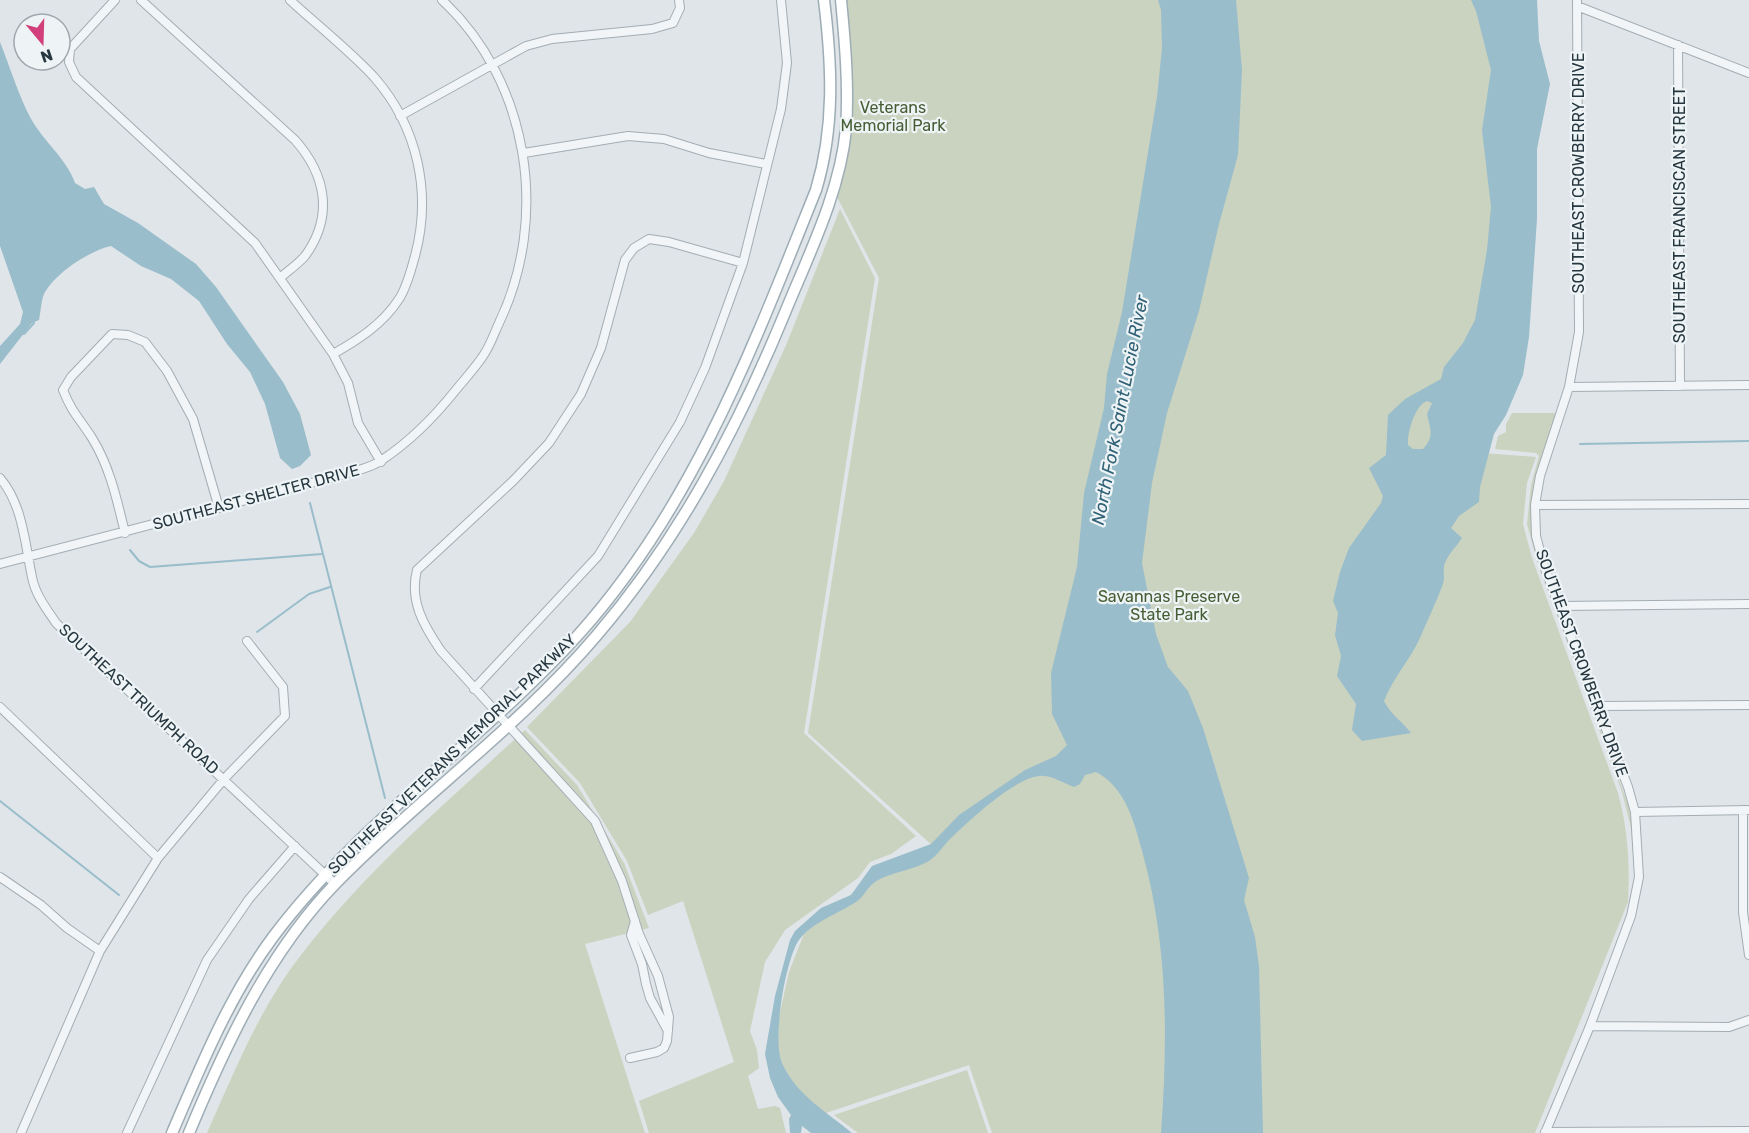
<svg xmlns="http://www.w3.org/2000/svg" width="1749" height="1133" font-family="Rubik,sans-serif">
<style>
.green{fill:#cad3c0}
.water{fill:#99bdca;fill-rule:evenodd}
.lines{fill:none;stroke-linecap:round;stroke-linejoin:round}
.stream{stroke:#99bdca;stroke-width:2}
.minor-casing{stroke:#a4adb3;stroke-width:10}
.major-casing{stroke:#9eadb5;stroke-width:13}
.minor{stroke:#f2f5f7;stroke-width:8}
.major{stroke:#fff;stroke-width:10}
.labels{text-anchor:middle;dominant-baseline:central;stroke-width:4.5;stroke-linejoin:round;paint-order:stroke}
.park-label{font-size:16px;fill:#465d34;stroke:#eef4f6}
.street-label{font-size:16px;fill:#273740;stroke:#eef4f6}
.water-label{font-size:18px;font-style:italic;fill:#306176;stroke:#eef4f6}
</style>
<rect width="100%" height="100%" fill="#dfe5e9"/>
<path class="green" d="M844 0H1511L1470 452 1536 457 1527 483 1523 524 1532 558 1618 793C1628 830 1630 864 1628 902L1535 1133H992L969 1065 814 1117 772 1048 789 972 807 926 879 875 934 847 808 733 879 278 836 195 848 136Z
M840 209 875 278 804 733 916 836 891 854 870 862 858 878 785 930 765 962 750 1031 757 1050 759 1068 748 1076 758 1109 775 1106 780 1108 786 1133H649L639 1101 734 1062 683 901 648 915 627 861 580 783 527 727 630 622 694 533 724 481 787 343Z
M1512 413H1557L1531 501 1532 537 1556 610 1629 807 1635 842 1634 863 1631 828 1622 792 1536 557 1527 524 1531 485 1539 456 1536 453 1495 449 1498 436 1506 432V424Z
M525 730 577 785 624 863 649 928 585 944 645 1133H207C232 1077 256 1017 292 967 358 877 444 805 525 730Z
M967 1070 988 1133H858L834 1115Z"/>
<path class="water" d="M1158 0H1236L1242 70 1238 155 1219 224 1199 311 1167 413 1152 483 1142 563 1156 634 1168 667 1188 691 1203 728 1249 878 1244 900 1255 937 1259 966 1263 1133H1161C1168 1038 1168 943 1142 851 1134 821 1125 787 1096 772L1085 775 1080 784 1074 787C1064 783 1054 777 1044 776 1019 773 969 821 951 838 944 845 937 856 929 861 913 870 893 872 878 880 867 886 865 896 856 902 839 913 811 923 799 940 785 960 772 1041 782 1063 797 1096 826 1111 852 1133H811L802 1126 801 1133H790L789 1119 791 1115 778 1097 770 1078 765 1054 775 996 790 940 795 931 821 908 851 895 872 866 931 844 959 815 1025 770 1056 756 1067 745 1052 714 1051 673 1077 567 1084 493 1104 408 1107 374 1122 312 1157 97 1162 48 1161 10Z
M1471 0H1537L1539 41 1550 84 1537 149V219L1529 337 1523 375 1506 415 1494 434 1480 487 1479 502 1459 516 1451 528 1462 538C1456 547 1447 555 1444 566 1443 572 1445 578 1443 584 1436 603 1427 621 1419 640 1409 661 1393 678 1384 701 1390 714 1402 721 1411 733L1362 741 1352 730 1356 704 1337 676 1341 656 1335 635 1338 613 1333 601 1340 572 1349 548 1381 503 1383 496 1369 468 1386 455 1388 415 1405 399 1441 379 1444 367 1463 343 1475 320 1487 250 1491 207 1482 130 1491 70 1476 11ZM1427 401 1432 403 1427 414C1430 429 1435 436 1423 449H1413L1408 445C1407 433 1415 405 1427 401Z
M0 42C10 67 18 94 30 117 42 140 67 159 75 183L85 189 94 187 104 204 138 223 196 264 216 287 283 382 300 414 311 455 300 466 292 469 280 458 265 404 250 372 227 344 199 301 171 279 141 266 111 246C89 251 57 272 45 292 41 299 41 311 39 320L32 323 0 364V346L20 324 23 312 0 246Z"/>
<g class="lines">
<path class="stream" d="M24 334 34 323
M1580 444 1749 441
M310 503 385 798
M130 550 139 561 150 567 322 554
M257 632 309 594 330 587
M0 801 119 895"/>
<defs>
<path id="minor" d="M115 0 70 49 69 62 76 77 255 243 333 354 348 383 358 423 381 462
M141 0 295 140C326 175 334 216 305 256 298 264 288 271 280 278
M290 0C317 25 349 50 374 77 418 127 432 193 415 256 411 270 407 287 399 299 383 324 358 340 333 354
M1577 6 1749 73
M1678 45 1680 386
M400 116 526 46 552 39 652 29 673 23 680 8 679 0
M524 153 628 136 664 139 709 153 766 164
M1569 387 1749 385
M0 478C23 505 25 544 32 577 35 594 46 608 56 623L335 884
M1535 505 1749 504
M125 533C117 500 110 467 92 438 80 419 72 413 63 390L71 377 112 334 128 335 145 342 167 371 193 419 219 508
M0 564 353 472C362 469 374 466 382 460 409 442 435 416 455 391 464 380 475 368 483 356 490 346 494 334 499 323 550 217 529 81 442 0
M1559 606 1749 604
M474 689 598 556 680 422 705 368 743 263 781 109 787 63 781 0
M1598 706 1749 705
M0 707 158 858
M1743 810V912L1749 955
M1635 812 1749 810
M0 877 41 905 67 928 100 951
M635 921 631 935 642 964 646 984 650 998 668 1031
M1590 1026 1729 1027 1749 1020
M630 1058 657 1052 664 1048 667 1041 669 1017 658 976 639 934 622 881 595 821 441 651C424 626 409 601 417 570L513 481 549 443 581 394 601 348 625 260 634 248 649 239 669 242 743 263
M1545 1132 1749 1131
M21 1133 100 951 158 858 224 779 285 716 283 687 247 641
M127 1133 207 960 249 899 295 846
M1545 1133 1590 1026 1631 916 1639 877 1635 812 1628 787 1544 566 1536 536 1535 505 1540 476 1569 387 1579 332 1577 0"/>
<path id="major" d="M172 1133C201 1066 229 996 273 937 359 822 483 740 579 634 693 507 753 347 816 190 835 127 832 65 824 0
M189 1133C226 1044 268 953 336 883 420 797 519 727 597 635 679 539 736 431 784 315 808 256 840 193 846 129 849 86 845 42 841 0"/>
</defs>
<use href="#minor" class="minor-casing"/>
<use href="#major" class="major-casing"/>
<use href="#minor" class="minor"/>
<use href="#major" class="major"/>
</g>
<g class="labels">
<g class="park-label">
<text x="893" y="107">Veterans<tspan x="893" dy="18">Memorial Park</tspan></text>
<text x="1169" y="596">Savannas Preserve<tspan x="1169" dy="18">State Park</tspan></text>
</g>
<g class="street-label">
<text transform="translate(1578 173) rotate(-90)">SOUTHEAST CROWBERRY DRIVE</text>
<text transform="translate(1679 215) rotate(-90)">SOUTHEAST FRANCISCAN STREET</text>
<text transform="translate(256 497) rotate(-15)">SOUTHEAST SHELTER DRIVE</text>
<text transform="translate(1582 663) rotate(70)">SOUTHEAST CROWBERRY DRIVE</text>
<text transform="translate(139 699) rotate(43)">SOUTHEAST TRIUMPH ROAD</text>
<text transform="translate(452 754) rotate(-44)">SOUTHEAST VETERANS MEMORIAL PARKWAY</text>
</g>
<g class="water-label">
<text transform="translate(1120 410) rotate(-79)">North Fork Saint Lucie River</text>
</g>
</g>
<g transform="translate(42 42) rotate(161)"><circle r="28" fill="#eef4f6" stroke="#9ea8ad" stroke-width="1.5"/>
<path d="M0-4.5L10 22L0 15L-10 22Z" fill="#d2407b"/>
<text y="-9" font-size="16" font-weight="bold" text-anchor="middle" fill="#273740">N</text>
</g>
</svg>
